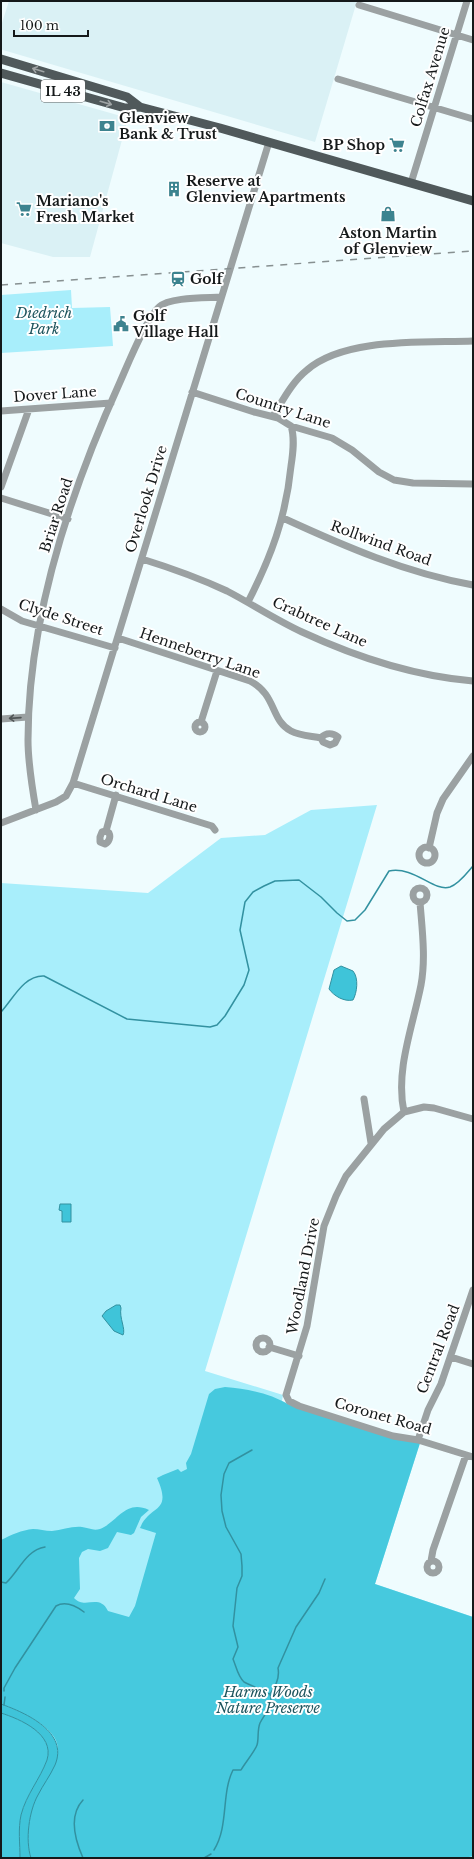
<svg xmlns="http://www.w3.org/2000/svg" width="474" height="1859" font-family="'Libre Baskerville',serif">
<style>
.built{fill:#daf1f5}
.green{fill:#a8eefb}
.forest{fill:#46c9de}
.water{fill:#3fc4d9;stroke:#3291a0}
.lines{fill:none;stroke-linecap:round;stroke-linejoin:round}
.stream{stroke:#3291a0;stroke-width:1.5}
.minor{stroke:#9ba1a2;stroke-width:7}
.major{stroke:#50595b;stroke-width:9}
.rail{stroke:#879091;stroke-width:1.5;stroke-dasharray:7 7;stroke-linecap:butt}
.oneway{stroke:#9fa4a5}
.oneway2{stroke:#515657}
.labels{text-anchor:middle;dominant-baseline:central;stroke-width:4;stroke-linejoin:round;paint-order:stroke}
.shield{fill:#fff;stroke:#5b5e5f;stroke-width:1}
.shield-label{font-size:13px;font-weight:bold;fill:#15191a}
.street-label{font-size:14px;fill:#15191a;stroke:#fff}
.poi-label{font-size:14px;font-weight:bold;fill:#15191a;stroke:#fff;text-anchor:start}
.park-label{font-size:14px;font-style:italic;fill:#1e555e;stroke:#fff}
</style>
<rect width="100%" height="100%" fill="#effcfe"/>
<path class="built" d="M9 1H357L315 142 3 50 1 49V26Z
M1 82 128 118 90 257H53L1 243Z"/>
<path class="green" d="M71 290 72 308 110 307 113 346 1 353V295Z
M377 805 205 1371 283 1395 282 1401 290 1405 420 1443 375 1584 473 1617V1858H1V883L148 893 221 838 265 835 311 810Z"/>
<path class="forest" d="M225 1387C248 1389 269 1393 290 1405L420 1443 375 1584 473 1617V1856L465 1858H31C25 1840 29 1812 37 1795 44 1782 57 1765 58 1750 59 1727 18 1710 1 1704V1540C11 1535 22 1530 33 1529 39 1529 45 1531 52 1531 62 1530 72 1526 82 1527 89 1528 93 1531 100 1529 118 1522 125 1499 149 1510L141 1517 134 1533 131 1535 117 1532 108 1548 100 1551 88 1549 82 1552 79 1558 80 1589 74 1598C85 1610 99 1593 108 1611L129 1617 135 1606 156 1533 140 1528C150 1504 173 1514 157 1478L163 1475 178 1469 181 1472 187 1469 186 1463 191 1454 209 1394 215 1389Z
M1 1713C20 1719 55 1734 47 1760 40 1779 26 1795 21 1815 18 1829 20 1844 20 1858H1Z"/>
<path class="water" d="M341 966 353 971C359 978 357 993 353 1000 344 1002 334 996 329 989L334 970Z
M60 1204H71V1222H62V1211L59 1210Z
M116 1305H120L121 1308C119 1318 126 1329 123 1335L114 1331 102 1316 106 1311Z
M1 1704C26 1713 69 1732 55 1765 50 1776 43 1785 38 1795 29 1811 25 1840 31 1858H20C20 1844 18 1829 21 1815 26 1795 40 1779 47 1760 55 1734 20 1719 1 1713Z"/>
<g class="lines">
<path class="stream" d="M1 1012C13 999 24 975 44 976L127 1019 210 1027 217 1025 225 1016 244 985 249 970 240 930 245 902 253 892 264 886 275 881 299 880 321 897 337 913 347 921 355 920 365 910 389 871C415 866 433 892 450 887 459 884 467 873 473 866
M1 1582 6 1583C19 1571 26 1550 45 1547
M4 1691V1688L15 1668 56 1606C65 1601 76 1606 84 1612
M270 1694C276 1686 280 1678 278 1668L296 1627 319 1593 325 1579
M4 1705 5 1697
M214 1850C229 1826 221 1794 233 1770H241C245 1763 255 1751 257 1745 259 1739 257 1730 260 1723 265 1713 274 1706 270 1694L263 1693C255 1685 253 1687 244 1682 238 1677 236 1666 233 1659L238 1647 233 1626 237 1588 242 1576V1566L241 1554 226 1527 222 1511 221 1495 224 1474 229 1463 252 1450
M83 1858C75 1840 68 1816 83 1800
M204 1858 211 1854"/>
<path class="minor" d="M359 5 473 40
M338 79 473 119
M411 183 467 1
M192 392 254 412 278 418 291 426 332 438 352 450 379 472 394 480 413 483 473 484
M1 411 111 403
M273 416C283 400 292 382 307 370 345 337 425 343 473 341
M1 487 29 409
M1 498 68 519
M283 518C344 546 406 573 473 585
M142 559C171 568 199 578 227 591 252 604 276 620 302 632 356 657 413 676 473 681
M248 602C271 557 286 517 291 466 293 453 295 438 291 426
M1 609 22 621 115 648
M118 638 250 681C277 695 270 720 291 731 300 736 312 736 321 738L323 742 330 745 335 743 338 737C333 733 326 732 321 738
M1 719 28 717
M201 722 217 671
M195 727a5 5 0 1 1 10 0a5 5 0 1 1-10 0Z
M73 783 212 826 215 830
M36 810C32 787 28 764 28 740 28 618 70 492 120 382 128 364 146 319 159 307 169 297 206 298 221 297
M1 823 56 802 66 796 73 783 269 142
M106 831 109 833C111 837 109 842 105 844L100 842V837L102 832 106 831 116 795
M419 855a8 8 0 1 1 16 0a8 8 0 1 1-16 0Z
M429 848 437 813 443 799 473 756
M413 895a7 7 0 1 1 14 0a7 7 0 1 1-14 0Z
M364 1099 371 1143
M404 1112C395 1070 413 1026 421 985 426 958 422 929 420 902
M473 1119 434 1108 424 1107 404 1112 384 1129 346 1176 336 1196 324 1226 307 1326 286 1395 289 1401 299 1406 393 1436 418 1440 473 1457
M256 1345a7 7 0 1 1 14 0a7 7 0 1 1-14 0Z
M269 1347 299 1356
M451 1357 473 1364
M418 1440 428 1410 441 1384 473 1290
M427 1567a6 6 0 1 1 12 0a6 6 0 1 1-12 0Z
M431 1561 433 1550 466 1455"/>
<path class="major" d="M1 59 127 97 140 107
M1 73 125 108 140 107 220 128 473 201"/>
<path class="rail" d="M1 285 473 251"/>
</g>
<defs><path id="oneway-shaft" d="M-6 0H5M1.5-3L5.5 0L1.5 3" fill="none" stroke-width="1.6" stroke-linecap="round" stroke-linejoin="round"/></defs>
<g class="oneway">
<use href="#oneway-shaft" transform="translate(38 70) rotate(-163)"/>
<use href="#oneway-shaft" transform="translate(106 103) rotate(16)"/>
</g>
<use class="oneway2" href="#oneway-shaft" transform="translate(15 718) rotate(176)"/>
<defs>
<symbol id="bank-bare" viewBox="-9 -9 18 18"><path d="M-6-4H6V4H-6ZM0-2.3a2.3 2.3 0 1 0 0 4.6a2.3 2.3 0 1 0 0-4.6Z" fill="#3d838f" stroke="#fff" stroke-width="2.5" paint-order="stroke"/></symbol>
<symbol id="supermarket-bare" viewBox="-9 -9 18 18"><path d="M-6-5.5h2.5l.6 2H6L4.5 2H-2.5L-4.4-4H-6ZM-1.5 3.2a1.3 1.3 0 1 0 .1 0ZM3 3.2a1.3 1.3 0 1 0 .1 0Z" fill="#3d838f" stroke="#fff" stroke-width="2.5" paint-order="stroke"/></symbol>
<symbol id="building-bare" viewBox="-9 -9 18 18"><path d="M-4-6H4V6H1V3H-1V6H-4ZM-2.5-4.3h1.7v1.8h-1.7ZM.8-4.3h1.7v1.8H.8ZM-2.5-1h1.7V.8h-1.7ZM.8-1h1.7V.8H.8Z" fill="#3d838f" stroke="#fff" stroke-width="2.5" paint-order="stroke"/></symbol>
<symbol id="shop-bare" viewBox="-9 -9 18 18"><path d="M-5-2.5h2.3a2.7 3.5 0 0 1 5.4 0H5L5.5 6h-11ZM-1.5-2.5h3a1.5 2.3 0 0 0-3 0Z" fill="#3d838f" stroke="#fff" stroke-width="2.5" paint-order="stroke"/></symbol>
<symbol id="station-bare" viewBox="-9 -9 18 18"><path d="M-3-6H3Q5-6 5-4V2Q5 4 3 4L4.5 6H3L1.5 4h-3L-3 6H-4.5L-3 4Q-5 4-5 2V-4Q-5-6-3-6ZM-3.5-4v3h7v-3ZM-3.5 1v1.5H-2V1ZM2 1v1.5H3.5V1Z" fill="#3d838f" stroke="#fff" stroke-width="2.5" paint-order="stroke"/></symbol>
<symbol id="civic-bare" viewBox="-9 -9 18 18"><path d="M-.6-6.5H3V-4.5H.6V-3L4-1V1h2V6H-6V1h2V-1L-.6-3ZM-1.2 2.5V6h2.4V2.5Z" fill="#3d838f" stroke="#fff" stroke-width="2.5" paint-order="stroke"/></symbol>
</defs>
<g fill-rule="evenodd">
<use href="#bank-bare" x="96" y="115" width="22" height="22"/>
<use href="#supermarket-bare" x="386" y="134" width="22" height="22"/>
<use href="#building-bare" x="163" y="178" width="22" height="22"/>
<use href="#supermarket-bare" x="13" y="198" width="22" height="22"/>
<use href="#shop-bare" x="377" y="203" width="22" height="22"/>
<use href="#station-bare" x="167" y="268" width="22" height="22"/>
<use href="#civic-bare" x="110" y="313" width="22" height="22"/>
</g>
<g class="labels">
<rect class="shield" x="41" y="80" width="44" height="22" rx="3"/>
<g class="shield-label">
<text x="63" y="91">IL 43</text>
</g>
<g class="street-label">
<text transform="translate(430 77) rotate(-73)">Colfax Avenue</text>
<text transform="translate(55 394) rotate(-4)">Dover Lane</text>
<text transform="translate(283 408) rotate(18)">Country Lane</text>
<text transform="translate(146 499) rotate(-73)">Overlook Drive</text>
<text transform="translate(56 515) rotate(-72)">Briar Road</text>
<text transform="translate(381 543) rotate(20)">Rollwind Road</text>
<text transform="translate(61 617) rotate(18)">Clyde Street</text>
<text transform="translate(320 622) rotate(24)">Crabtree Lane</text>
<text transform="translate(200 653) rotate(19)">Henneberry Lane</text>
<text transform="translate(149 793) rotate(17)">Orchard Lane</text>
<text transform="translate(303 1276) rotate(-79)">Woodland Drive</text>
<text transform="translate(438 1349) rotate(-69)">Central Road</text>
<text transform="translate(383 1416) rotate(16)">Coronet Road</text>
</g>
<g class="poi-label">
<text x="119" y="118">Glenview<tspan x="119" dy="16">Bank &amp; Trust</tspan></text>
<text x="385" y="145" text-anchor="end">BP Shop</text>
<text x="186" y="181">Reserve at<tspan x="186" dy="16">Glenview Apartments</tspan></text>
<text x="36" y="201">Mariano's<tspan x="36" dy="16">Fresh Market</tspan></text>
<text x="388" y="233" text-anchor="middle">Aston Martin<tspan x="388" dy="16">of Glenview</tspan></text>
<text x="190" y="279">Golf</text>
<text x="133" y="316">Golf<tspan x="133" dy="16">Village Hall</tspan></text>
</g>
<g class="park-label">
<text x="44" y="313">Diedrich<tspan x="44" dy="16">Park</tspan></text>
<text x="268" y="1692">Harms Woods<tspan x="268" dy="16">Nature Preserve</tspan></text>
</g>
</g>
<rect width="474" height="1859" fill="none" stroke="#15191a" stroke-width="4"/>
<path d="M14 30v6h74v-6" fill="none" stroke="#15191a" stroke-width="2"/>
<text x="20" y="30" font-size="12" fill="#15191a" stroke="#ffffff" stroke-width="3" paint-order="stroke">100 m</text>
</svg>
